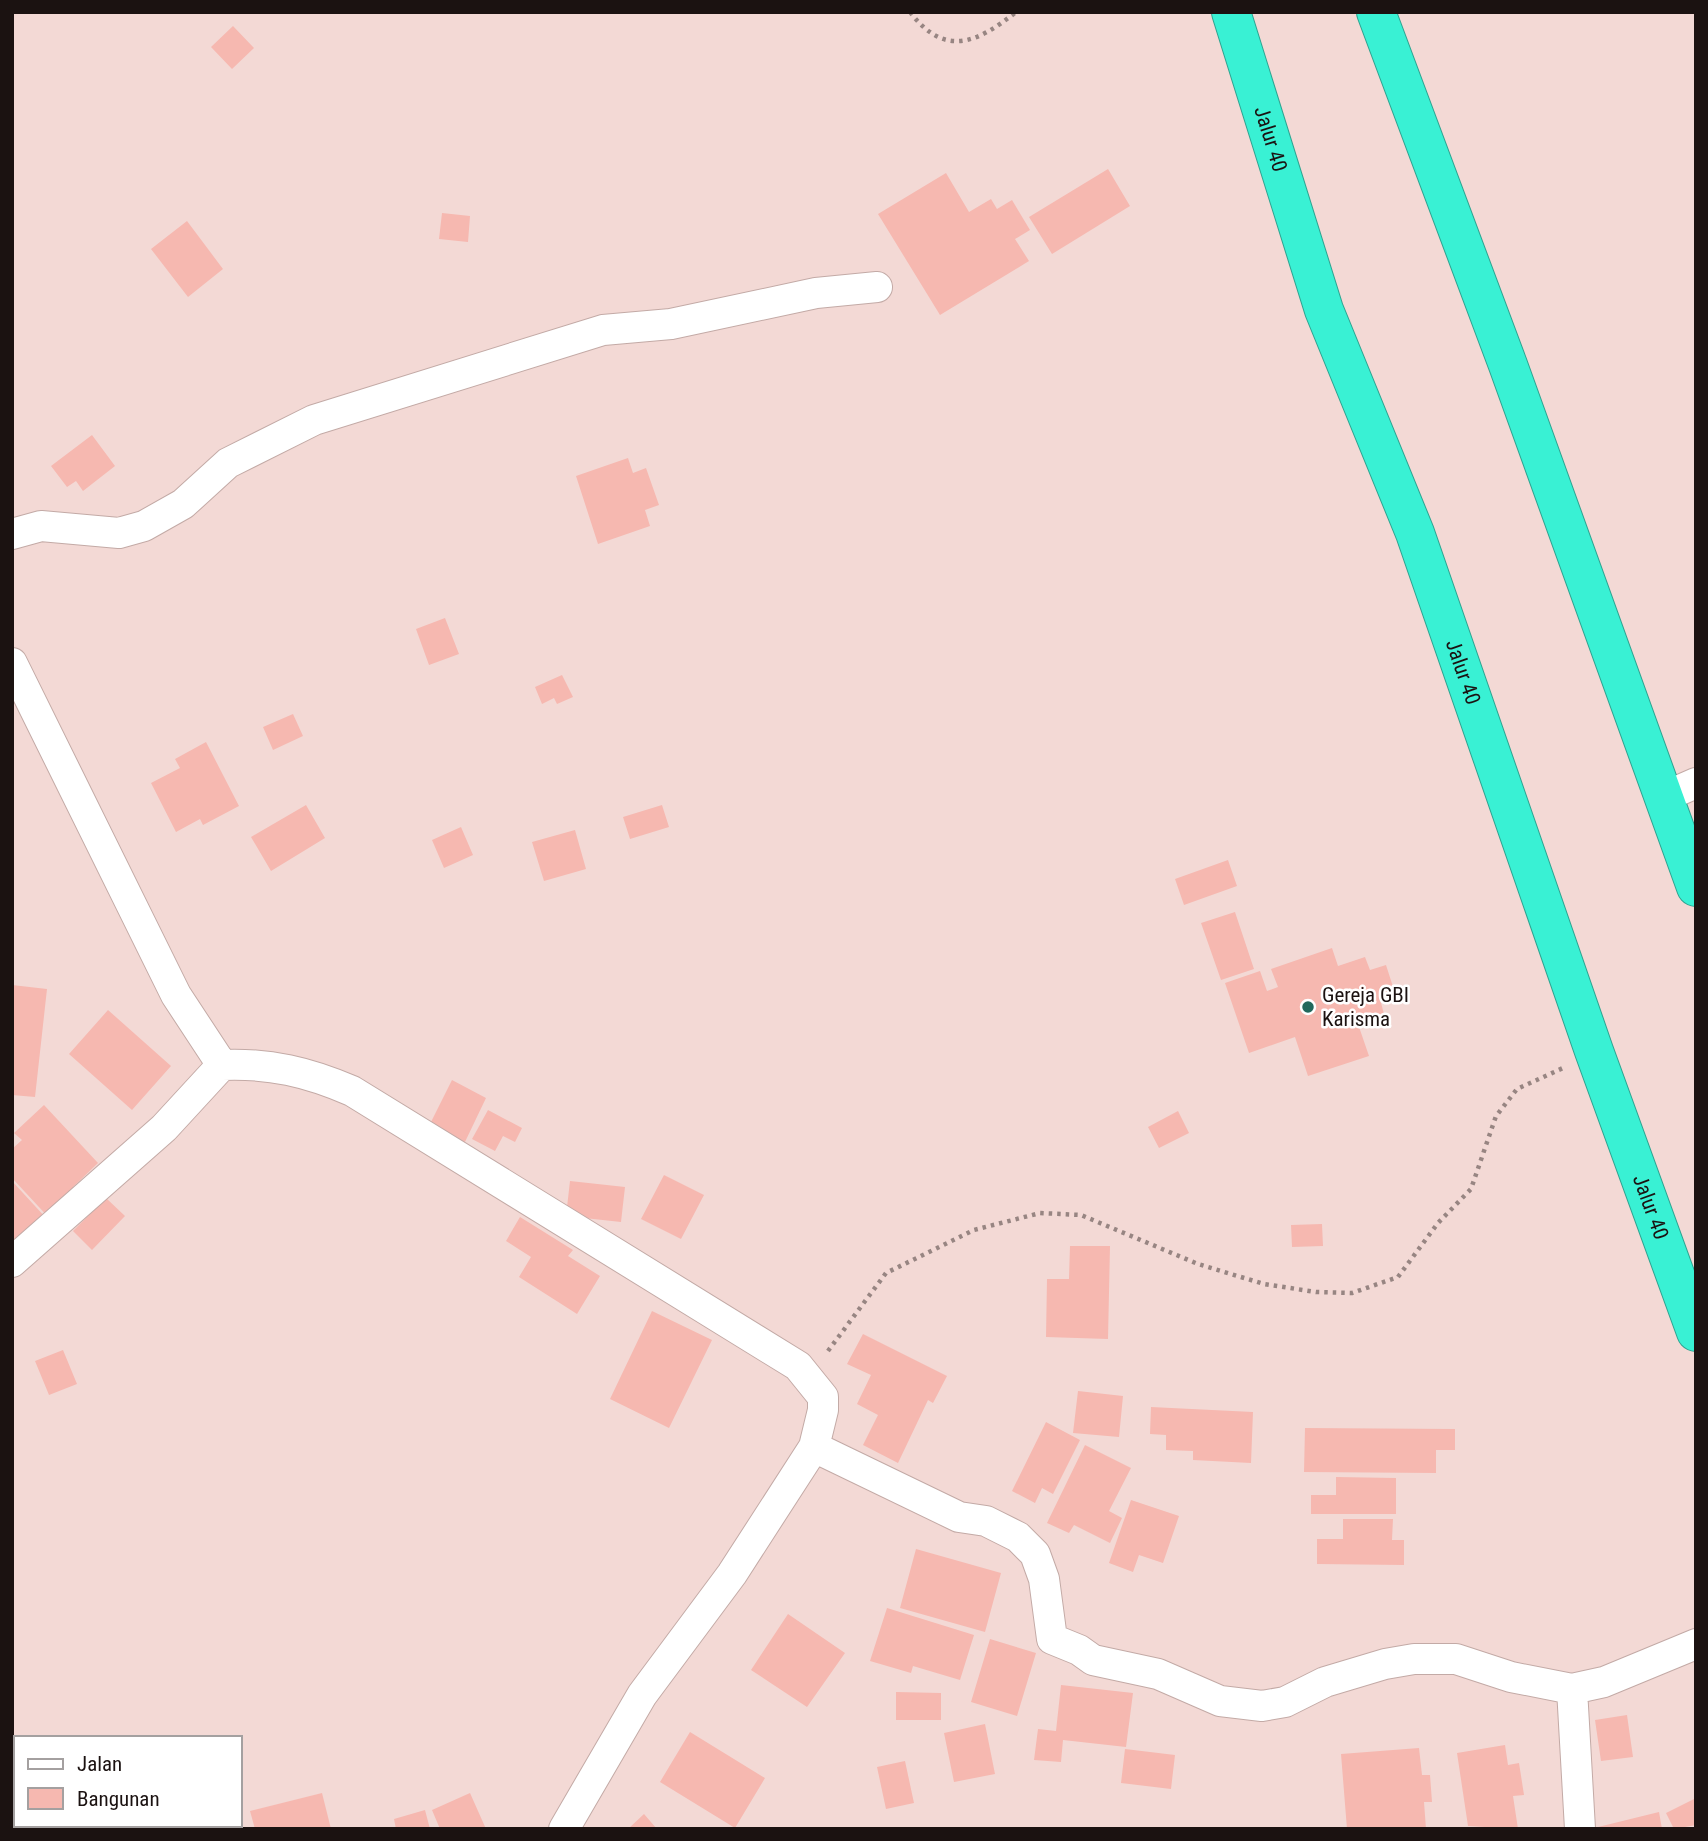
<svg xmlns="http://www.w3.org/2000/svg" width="1708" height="1841" font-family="'Roboto Condensed',sans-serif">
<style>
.building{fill:#f6b8b0}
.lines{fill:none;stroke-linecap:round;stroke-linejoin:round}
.street-casing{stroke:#c3aaa6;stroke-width:32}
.highway-casing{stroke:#2ea390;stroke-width:40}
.path{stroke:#978582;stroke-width:4.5;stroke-dasharray:3.5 5;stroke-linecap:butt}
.street{stroke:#fff;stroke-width:30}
.highway{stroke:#39f1d4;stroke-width:38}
.poi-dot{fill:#22685c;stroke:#fff;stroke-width:2.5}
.labels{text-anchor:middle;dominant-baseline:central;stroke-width:5;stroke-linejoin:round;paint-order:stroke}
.street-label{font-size:21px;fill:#1b1211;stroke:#fff}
.poi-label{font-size:21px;fill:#1b1211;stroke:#fff;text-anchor:start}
</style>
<rect width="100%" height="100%" fill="#f3d9d5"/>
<path class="building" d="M233 26 254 48 232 69 211 47Z
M1108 169 1130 206 1052 254 1029 217Z
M946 173 969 212 991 199 997 209 1012 200 1030 230 1015 239 1029 261 940 315 878 214Z
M442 213 470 216 468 242 439 239Z
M187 221 223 269 188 297 151 249Z
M92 435 115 466 83 491 76 481 67 487 51 466Z
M628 458 633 473 646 468 659 505 645 510 650 526 598 544 576 476Z
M445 618 459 654 429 665 416 629Z
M562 675 573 697 557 704 554 698 542 704 535 687Z
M293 714 303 736 273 750 263 727Z
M206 742 239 806 203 825 200 819 176 832 151 783 180 768 175 759Z
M306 805 325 838 271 871 251 837Z
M662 805 669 827 630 839 623 817Z
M461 827 473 855 444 868 432 840Z
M575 830 586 869 544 881 532 842Z
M1228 860 1237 886 1184 905 1175 879Z
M1235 912 1254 969 1221 980 1201 923Z
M1332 948 1338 966 1365 957 1370 970 1386 965 1395 993 1380 999 1384 1014 1358 1024 1369 1056 1308 1076 1295 1037 1249 1053 1225 983 1260 971 1267 991 1278 987 1271 969Z
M12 985 47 989 35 1097 12 1095Z
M108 1010 171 1066 132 1110 69 1054Z
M452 1080 486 1098 464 1144 429 1126Z
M44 1105 98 1163 73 1187 80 1194 51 1220 12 1178V1149L22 1140 14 1133Z
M488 1110 522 1128 515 1142 503 1136 495 1151 472 1139Z
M1178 1111 1189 1133 1159 1148 1148 1127Z
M664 1175 704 1195 681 1239 641 1219Z
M12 1181 46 1218 18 1244 12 1237Z
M570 1181 625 1187 621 1222 566 1216Z
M106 1198 125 1216 92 1250 73 1231Z
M520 1217 573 1250 568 1256 600 1276 577 1314 519 1277 531 1257 506 1241Z
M1322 1224 1323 1246 1292 1247 1291 1225Z
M1070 1246H1110L1108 1339 1046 1337 1047 1279H1069Z
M652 1311 712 1340 669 1428 610 1399Z
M863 1334 947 1376 933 1403 928 1400 898 1463 863 1445 878 1415 857 1404 871 1375 847 1364Z
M63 1350 77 1384 49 1395 35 1361Z
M1078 1391 1123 1396 1119 1437 1073 1433Z
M1151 1407 1253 1412 1251 1463 1193 1460V1451L1166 1450V1435L1150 1434Z
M1046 1422 1080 1440 1053 1494 1042 1488 1035 1503 1012 1491Z
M1305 1428 1455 1429V1450H1436V1473L1304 1472Z
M1085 1445 1131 1468 1109 1511 1122 1518 1110 1543 1074 1525 1069 1533 1047 1523Z
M1336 1477 1396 1478V1514H1311V1495H1336Z
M1131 1500 1179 1516 1163 1563 1139 1555 1133 1572 1109 1563Z
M1343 1519H1393L1392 1540H1404V1565L1317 1564V1539H1343Z
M916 1549 1001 1573 985 1632 900 1608Z
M887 1608 974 1635 960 1680 913 1666 911 1673 870 1661Z
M788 1614 845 1653 807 1707 751 1670Z
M990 1639 1036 1653 1017 1716 971 1702Z
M1061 1685 1133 1693 1126 1747 1063 1740 1061 1762 1034 1760 1038 1729 1056 1731Z
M896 1692 941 1693V1720H896Z
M1627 1715 1633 1757 1601 1761 1595 1720Z
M985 1724 995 1774 954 1782 944 1733Z
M690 1732 765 1778 735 1828 660 1782Z
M1505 1745 1508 1765 1519 1763 1524 1795 1513 1796 1518 1829 1468 1826 1457 1753Z
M1419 1748 1422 1775H1430L1432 1802H1424L1426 1829H1347L1341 1754Z
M1125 1749 1175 1755 1171 1789 1121 1783Z
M905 1761 914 1803 886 1809 877 1767Z
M322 1793 331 1829H255L250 1811Z
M470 1793 486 1829H440L432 1810Z
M1696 1798V1825L1674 1829 1666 1813Z
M425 1810 430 1829H396L394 1819Z
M1659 1812 1662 1829H1594V1828Z
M644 1814 657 1829H628Z"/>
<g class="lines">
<defs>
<path id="street" d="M12 534 41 526 119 533 144 526 183 504 228 463 314 420 603 330 671 324 816 293 877 287
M12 663 176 995 222 1065
M1664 797 1696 783
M12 1262 164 1128 222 1065C270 1063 308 1072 352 1091L798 1366 823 1397V1410L814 1447 732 1574 642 1695 564 1829
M814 1447 959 1517 986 1521 1018 1537 1035 1554 1044 1579 1052 1639 1079 1650 1093 1660 1158 1674 1220 1701 1262 1706 1285 1702 1325 1682 1385 1664 1414 1659H1456L1511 1677 1572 1689 1604 1682 1696 1644
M1572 1689 1580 1829"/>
<g id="highway">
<path id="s1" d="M1231 12 1324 310 1415 533 1594 1051 1696 1332"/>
<path d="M1376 12 1508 365 1696 887"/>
</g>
</defs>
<use href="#street" class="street-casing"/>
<use href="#highway" class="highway-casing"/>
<path class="path" d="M910 12C945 58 977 43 1016 12
M828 1351 886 1273 974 1230 1040 1213 1081 1215 1198 1264 1264 1284 1316 1292 1352 1293 1398 1277 1438 1223 1471 1189 1496 1116 1517 1089 1563 1068"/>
<use href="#street" class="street"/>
<use href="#highway" class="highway"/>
</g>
<circle class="poi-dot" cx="1308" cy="1007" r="7"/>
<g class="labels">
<g class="street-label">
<text stroke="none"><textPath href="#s1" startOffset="133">Jalur 40</textPath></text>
<text stroke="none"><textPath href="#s1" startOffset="700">Jalur 40</textPath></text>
<text stroke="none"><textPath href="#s1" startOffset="1267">Jalur 40</textPath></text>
</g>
<g class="poi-label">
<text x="1322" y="995">Gereja GBI<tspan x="1322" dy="24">Karisma</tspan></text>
</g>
</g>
<rect width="1708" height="1841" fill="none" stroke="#1b1211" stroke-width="28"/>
<rect x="14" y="1736" width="228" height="91" fill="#ffffff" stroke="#a4a0a0" stroke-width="2"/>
<rect x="28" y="1759" width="35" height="10" fill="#ffffff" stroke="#a4a0a0" stroke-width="2"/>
<text x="77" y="1771" font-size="21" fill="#1b1211">Jalan</text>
<rect x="28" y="1788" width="35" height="21" fill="#f6b8b0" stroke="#a4a0a0" stroke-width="2"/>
<text x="77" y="1806" font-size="21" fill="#1b1211">Bangunan</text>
</svg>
